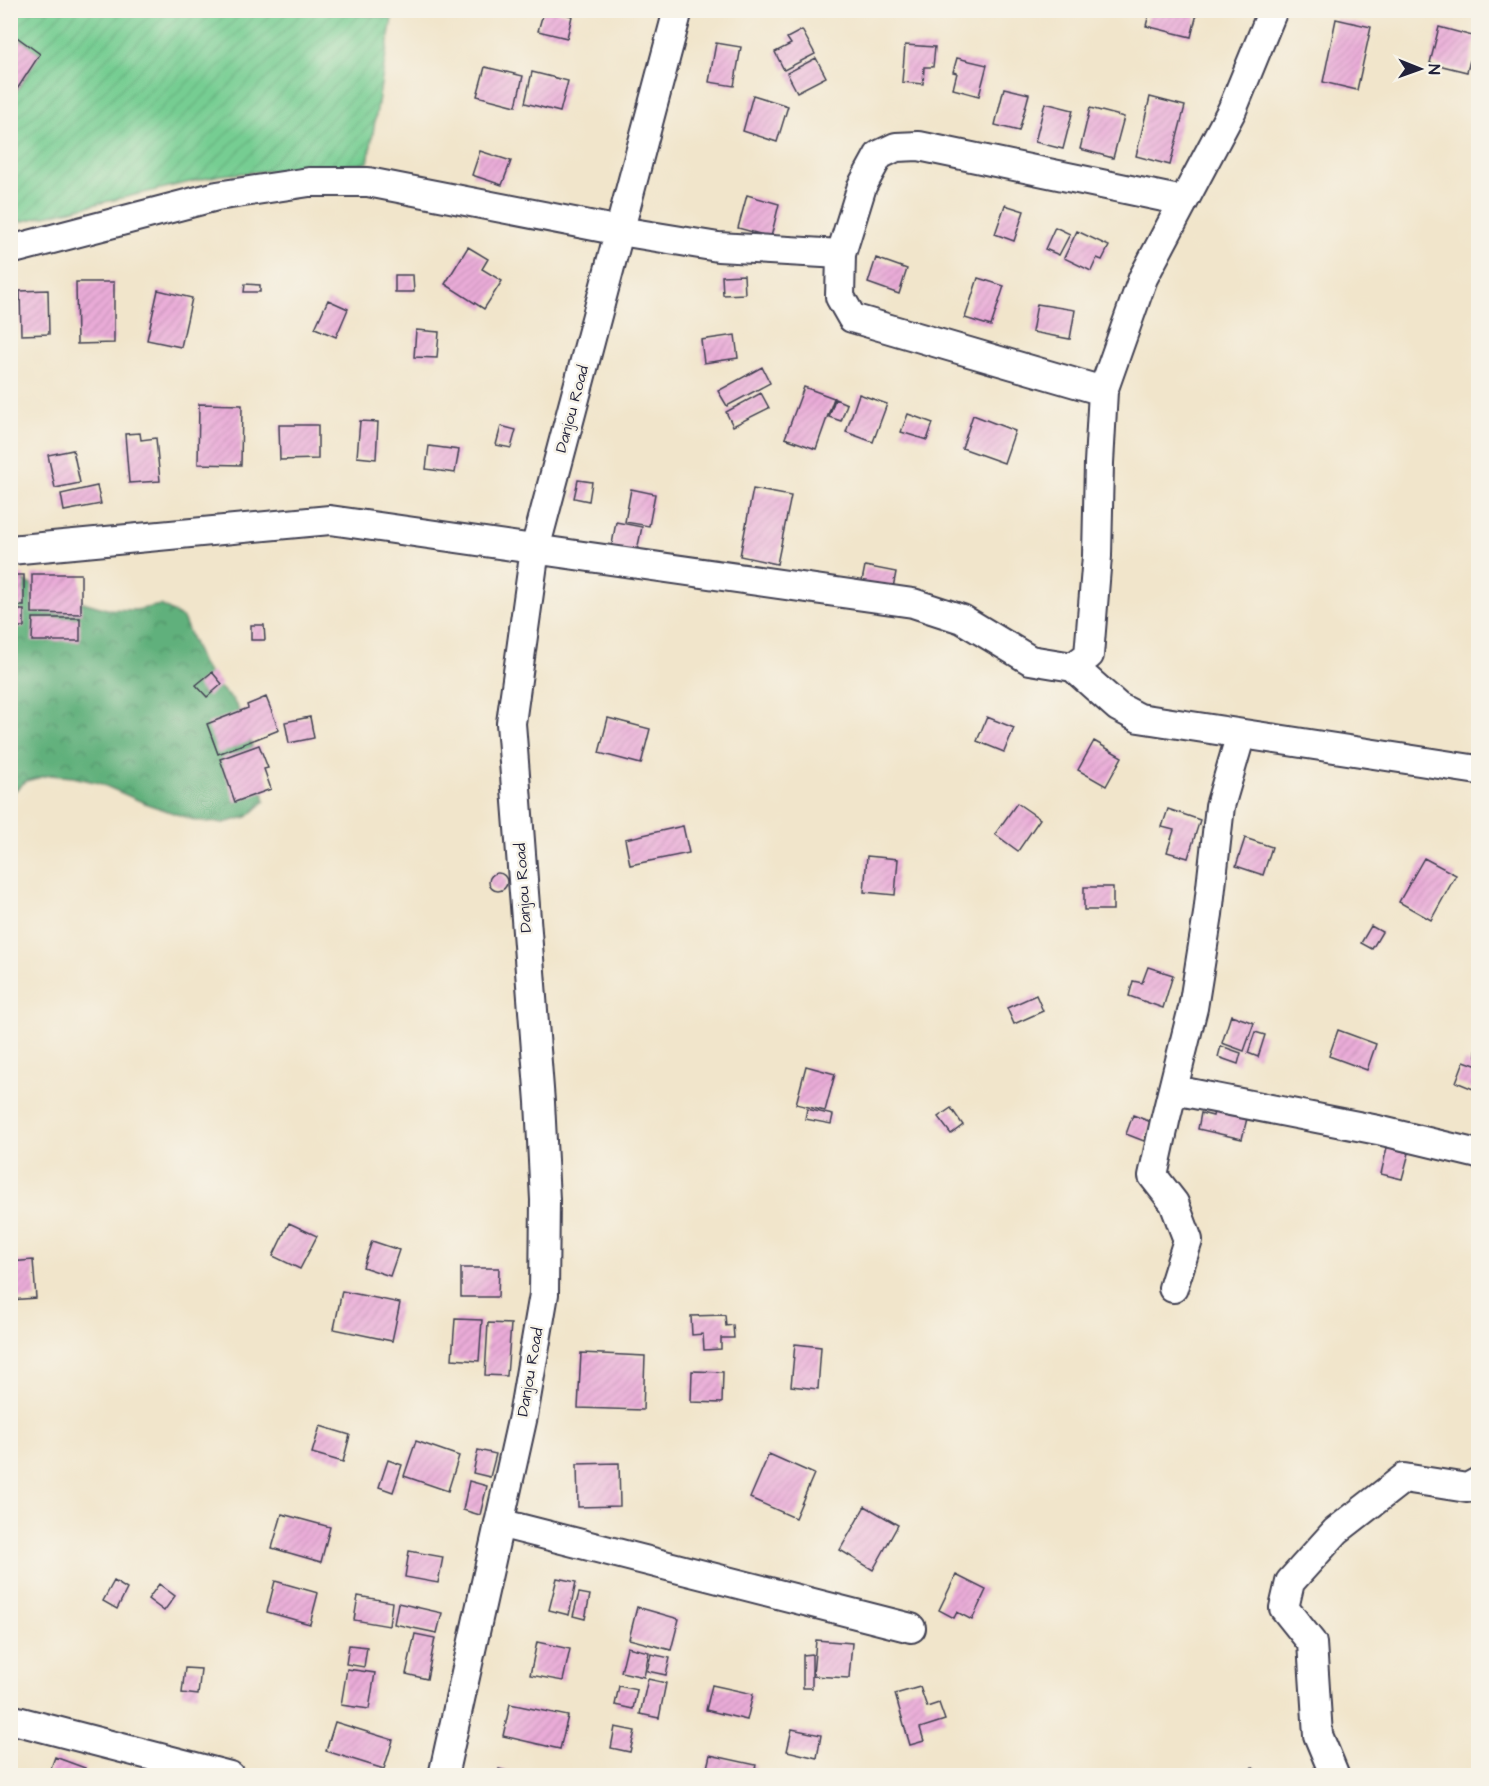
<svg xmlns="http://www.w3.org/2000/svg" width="1489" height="1786" font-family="'Architects Daughter',sans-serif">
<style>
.forest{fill:url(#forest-crowns);stroke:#41695c;stroke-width:1.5}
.garden{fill:url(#garden-furrows);stroke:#4c7866;stroke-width:1.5}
.building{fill:url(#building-hatch)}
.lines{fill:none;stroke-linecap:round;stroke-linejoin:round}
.street-casing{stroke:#413f51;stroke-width:32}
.street{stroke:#fff;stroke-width:28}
.labels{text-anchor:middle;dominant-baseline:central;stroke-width:5;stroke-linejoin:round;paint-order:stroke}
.street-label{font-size:16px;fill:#22223b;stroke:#f7f3e8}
</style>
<defs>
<pattern id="forest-crowns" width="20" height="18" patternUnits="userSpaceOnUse" patternTransform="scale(1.5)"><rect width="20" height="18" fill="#60b07c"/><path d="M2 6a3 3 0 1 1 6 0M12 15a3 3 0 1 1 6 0" fill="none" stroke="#4f8f67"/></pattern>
<pattern id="garden-furrows" width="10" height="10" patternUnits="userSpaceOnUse" patternTransform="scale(1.5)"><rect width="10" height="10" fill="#76cd92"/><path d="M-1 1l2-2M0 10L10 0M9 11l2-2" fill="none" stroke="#66b07f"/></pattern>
<pattern id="building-hatch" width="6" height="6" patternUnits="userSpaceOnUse" patternTransform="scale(1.5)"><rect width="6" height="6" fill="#eaacd8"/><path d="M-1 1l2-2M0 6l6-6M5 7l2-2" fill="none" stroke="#c894ba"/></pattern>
</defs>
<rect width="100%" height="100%" fill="#f7f3e8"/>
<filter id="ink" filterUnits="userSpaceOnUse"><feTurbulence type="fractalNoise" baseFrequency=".0167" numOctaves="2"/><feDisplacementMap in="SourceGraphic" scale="12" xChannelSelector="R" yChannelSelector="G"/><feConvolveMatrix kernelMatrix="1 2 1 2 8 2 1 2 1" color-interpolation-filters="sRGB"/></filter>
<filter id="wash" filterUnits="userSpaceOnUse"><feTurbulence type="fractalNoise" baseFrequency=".008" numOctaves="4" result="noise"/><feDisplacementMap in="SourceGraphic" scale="24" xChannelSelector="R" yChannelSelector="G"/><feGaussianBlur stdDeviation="1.35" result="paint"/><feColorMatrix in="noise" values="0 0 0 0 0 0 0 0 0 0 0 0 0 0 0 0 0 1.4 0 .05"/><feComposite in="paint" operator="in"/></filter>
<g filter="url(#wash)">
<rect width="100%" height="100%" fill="#f1e5cb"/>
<path class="forest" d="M11 573 30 584 55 594 107 609 136 610 161 605 183 618 202 664 216 684 233 700 247 725 265 801 247 817 223 823 197 821 147 804 99 783 73 777 49 775 26 781 11 794Z"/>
<path class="garden" d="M11 10H310L392 18 368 163 220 175 11 224V156L15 155 11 132V100L40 54 11 32Z"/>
<g id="blocks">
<path class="building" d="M544 10H553L572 16 567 38 538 31Z
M1150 10H1198L1191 37 1146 26Z
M1336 19 1371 27 1357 90 1323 82Z
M1439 27 1476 37 1467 72 1430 63Z
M802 30 815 54 784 70 775 52 791 44 787 38Z
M10 32 40 54 10 100Z
M716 43 741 47 734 86 709 82Z
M905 45 935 47 933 67H924L923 84 902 82Z
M816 58 826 77 797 92 787 73Z
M957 58 987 65 979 96 953 89 957 73 953 72Z
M485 67 523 76 516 106 477 96Z
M532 72 568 81 560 112 525 103Z
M1004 88 1029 94 1019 131 995 125Z
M753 95 788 106 777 142 743 131Z
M1150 97 1185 106 1170 165 1136 156Z
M1045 103 1073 110 1063 149 1035 142Z
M1090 108 1124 117 1113 158 1080 149Z
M12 137 15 155 10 156V138Z
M480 151 511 161 502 185 472 175Z
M747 195 779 204 771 237 738 228Z
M1005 205 1024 211 1014 241 995 234Z
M1055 227 1070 234 1059 255 1045 249Z
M1077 231 1109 246 1102 260 1097 258 1091 271 1064 258Z
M468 247 488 259 482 269 502 281 484 309 445 284Z
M876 258 907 269 899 294 868 283Z
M395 275H413L414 292H395Z
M744 275 745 294 723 295 722 276Z
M978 278 1004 286 991 326 965 318Z
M76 282H114V343L77 344Z
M245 284 260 285V292H244Z
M48 290 49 334 21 335 20 291Z
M158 290 192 298 181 347 147 340Z
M328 300 348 309 336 337 315 328Z
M1037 304 1075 310 1070 339 1032 332Z
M416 330 439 332 437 358 414 357Z
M735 335 738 358 704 363 701 340Z
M762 367 770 383 727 406 718 391Z
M804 387 834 398 816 449 785 438Z
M761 393 769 408 733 426 726 412Z
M859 394 887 404 873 442 846 432Z
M835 399 847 404 841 421 829 417Z
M199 404 242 405 241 465 198 464Z
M908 414 933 423 927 440 901 432Z
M973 415 1015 431 1004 463 962 448Z
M360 421 378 422 376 459 357 457Z
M279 425H318V459L280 460Z
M501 426 516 430 511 448 496 445Z
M140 433 141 440 156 438 160 481 129 483 125 434Z
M429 446 459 450 455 473 426 469Z
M73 450 80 483 55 488 48 455Z
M578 480 592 482 589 501 574 498Z
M97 486 101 504 64 511 61 494Z
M631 489 655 494 649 526 625 522Z
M753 489 791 496 777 564 740 556Z
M616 522 642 527 636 555 611 550Z
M865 566 896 572 892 593 861 586Z
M32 574H81V614L32 613Z
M10 575H24V606H10Z
M10 610H24V627H10Z
M33 618H80V641H32Z
M251 625H264L265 640H251Z
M212 672 222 684 207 697 196 685Z
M266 697 279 730 218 754 207 724 248 708 247 705Z
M310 717 314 738 289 743 285 722Z
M987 717 1014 728 1004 752 977 741Z
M608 718 650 729 641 764 599 753Z
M1094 741 1122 757 1106 786 1078 770Z
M259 745 268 768 264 769 271 789 235 802 220 759Z
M1017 803 1040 819 1018 851 995 834Z
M1168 809 1200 820 1188 858 1167 852 1174 830 1162 827Z
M683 826 689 853 630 865 625 839Z
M1245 838 1272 847 1263 875 1236 866Z
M867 856 898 859 895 895 864 892Z
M1424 858 1456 875 1431 920 1399 902Z
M489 882a9 9 0 1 1 18 0a9 9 0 1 1-18 0Z
M1084 887H1113V910H1084Z
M1371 926 1382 932 1372 949 1361 943Z
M1148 967 1173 975 1163 1008 1129 996 1133 981 1142 983Z
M1036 995 1043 1011 1014 1024 1007 1008Z
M1231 1015 1254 1023 1244 1051 1222 1043Z
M1338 1030 1376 1044 1367 1070 1329 1056Z
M1255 1032 1265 1035 1258 1057 1248 1053Z
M1477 1040H1478V1058L1476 1057Z
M1221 1046 1241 1053 1238 1064 1218 1057Z
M1464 1061 1478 1066V1091L1456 1082Z
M806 1066 835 1074 825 1111 796 1104Z
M1216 1102 1249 1110 1242 1139 1198 1129 1201 1113 1213 1116Z
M951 1108 963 1125 951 1134 938 1117Z
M807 1109 833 1115 831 1124 805 1119Z
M1133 1115 1151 1122 1144 1141 1126 1134Z
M1387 1147 1409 1153 1402 1179 1381 1174Z
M289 1223 317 1236 300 1269 273 1256Z
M372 1241 399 1250 390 1276 363 1267Z
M33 1260 36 1298 10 1300V1262Z
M461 1268H499L498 1297H461Z
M342 1291 400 1303 392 1341 334 1329Z
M725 1315 726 1326 733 1325 734 1338H721V1349L704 1350 703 1334 692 1335 691 1316Z
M455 1319 482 1320 479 1361 452 1359Z
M488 1323 511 1324 507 1376 485 1375Z
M795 1344 821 1347 818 1389 791 1386Z
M581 1353 645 1356 643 1410 578 1408Z
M692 1371 723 1372 722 1403 691 1402Z
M320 1426 350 1435 343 1462 312 1453Z
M416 1441 459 1456 448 1491 404 1476Z
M478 1450 496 1454 490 1477 473 1473Z
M769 1454 814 1474 795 1518 750 1498Z
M388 1460 402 1465 393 1492 379 1487Z
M619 1463 620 1506 578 1507 577 1464Z
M469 1481 487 1486 480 1515 463 1510Z
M865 1506 898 1525 873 1570 840 1550Z
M282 1514 330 1527 321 1562 272 1548Z
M409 1551 443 1557 438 1583 405 1577Z
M956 1575 986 1590 972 1620 957 1612 954 1618 939 1610Z
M557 1578 576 1582 569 1615 549 1610Z
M114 1581 127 1589 117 1609 103 1601Z
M275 1581 318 1593 310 1624 267 1612Z
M159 1584 175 1596 164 1611 148 1599Z
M579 1593 590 1595 585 1619 573 1616Z
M358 1596 392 1602 389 1626 354 1620Z
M398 1603 442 1613 437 1633 394 1624Z
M637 1607 679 1619 671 1650 629 1639Z
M415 1634 435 1638 427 1679 406 1674Z
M816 1640 852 1643 849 1678 813 1676Z
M537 1642 570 1649 563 1681 530 1675Z
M349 1645 367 1647 364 1667 346 1664Z
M627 1647 649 1652 644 1677 621 1672Z
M651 1654 670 1658 666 1675 647 1671Z
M812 1654V1688H803V1655Z
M185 1668 201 1669 198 1695 182 1693Z
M347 1669 375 1673 369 1709 341 1705Z
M648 1679 666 1683 659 1718 640 1714Z
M712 1685 753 1694 747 1720 706 1710Z
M619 1686 637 1690 633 1709 615 1705Z
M920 1687 927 1707 939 1703 945 1720 920 1728 924 1741 910 1745 895 1694Z
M510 1704 568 1716 560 1749 503 1736Z
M335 1722 393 1740 384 1769 326 1751Z
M615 1727 635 1731 630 1752 611 1748Z
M792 1729 821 1735 817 1758 787 1751Z
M710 1755 756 1765 753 1776H705Z
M55 1757 85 1768 83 1776H48Z
M1252 1767 1263 1776H1246Z
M499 1769 522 1775V1776H498Z"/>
</g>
</g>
<g filter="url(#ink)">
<use href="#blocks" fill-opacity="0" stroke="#413f51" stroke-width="1.5"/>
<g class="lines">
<defs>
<path id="street" d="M10 250 217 196 309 182H368L620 231 718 247 841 254
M1103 391 852 318 840 297 841 254 862 186 879 155 896 147 919 146 1183 201
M10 550 330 520 913 603 962 619 1030 660 1073 667 1089 655 1097 556 1099 463 1103 391 1143 278 1232 110 1273 10
M1073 667 1118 707 1139 718 1478 770
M1174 1090 1378 1130 1478 1154
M1173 1288 1188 1240 1174 1203 1153 1176 1165 1121 1193 1008 1208 914 1220 806 1241 734
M499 1523 911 1628
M10 1719 230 1776
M443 1776 523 1416 544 1294 545 1200 540 1102 511 723 535 549 678 10
M1335 1776 1318 1735 1312 1643 1284 1608 1290 1582 1336 1531 1404 1478 1467 1488 1478 1482"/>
</defs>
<use href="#street" class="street-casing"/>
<use href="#street" class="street"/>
</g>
</g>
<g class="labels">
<g class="street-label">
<text transform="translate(572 409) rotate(-75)">Danjou Road</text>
<text transform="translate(523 888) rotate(-94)">Danjou Road</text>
<text transform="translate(530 1372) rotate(-80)">Danjou Road</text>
</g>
</g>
<rect width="1489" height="1786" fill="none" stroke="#f7f3e8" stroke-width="36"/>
<g transform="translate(1420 69) rotate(91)" stroke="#f7f3e8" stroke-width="4.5" paint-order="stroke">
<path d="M0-4.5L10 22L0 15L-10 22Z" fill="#22223b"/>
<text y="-9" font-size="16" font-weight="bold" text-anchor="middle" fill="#22223b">N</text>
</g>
</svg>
